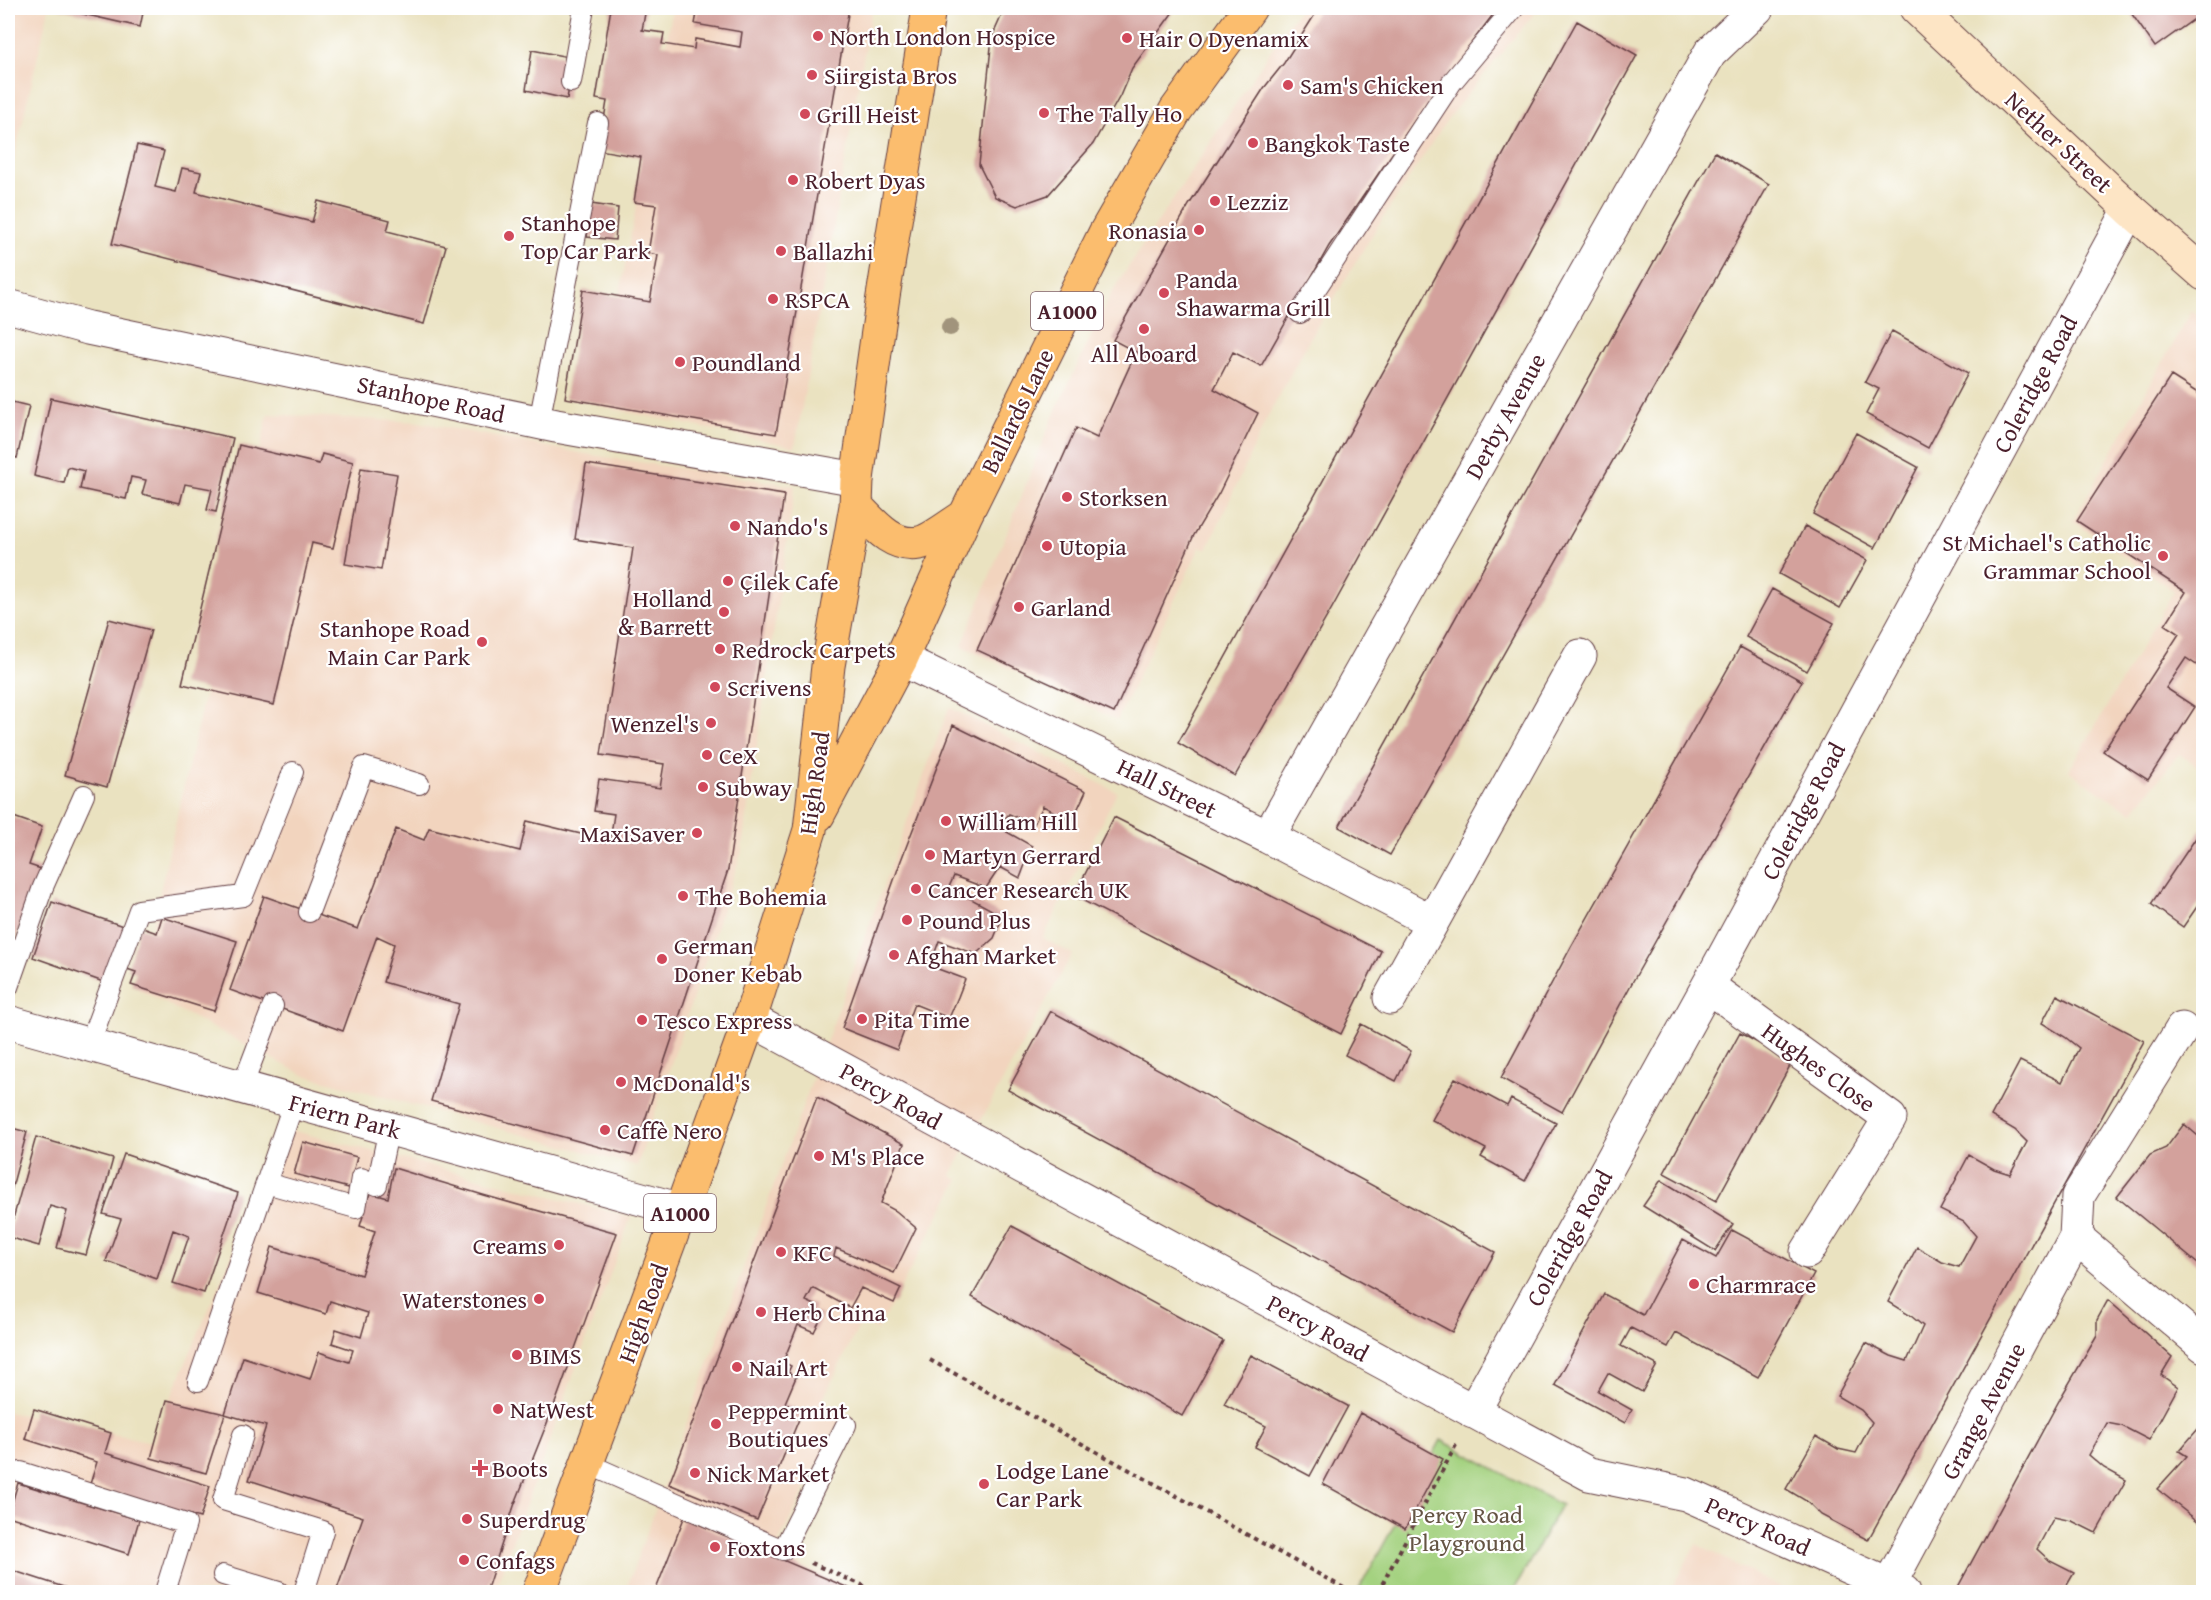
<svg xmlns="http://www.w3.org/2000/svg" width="2211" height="1600" font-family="'Gentium Book Plus',serif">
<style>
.built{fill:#f2d4be}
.green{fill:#a4d280;stroke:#777856;stroke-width:1.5}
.building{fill:#d3a19c}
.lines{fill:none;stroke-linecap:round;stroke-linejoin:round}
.lane-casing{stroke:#623c41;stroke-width:22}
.street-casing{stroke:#623c41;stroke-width:35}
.secondary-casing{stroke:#623c41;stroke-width:35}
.primary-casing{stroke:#623c41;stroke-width:35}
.path{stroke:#623c41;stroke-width:4;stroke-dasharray:4.5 4.5;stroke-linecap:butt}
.lane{stroke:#fff;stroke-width:20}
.street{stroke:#fff;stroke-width:33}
.secondary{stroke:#fde5c5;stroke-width:33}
.primary{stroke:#fbbd6e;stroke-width:33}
.tree{fill:#a1947c}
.poi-dot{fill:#d1495b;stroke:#fff;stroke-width:2}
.labels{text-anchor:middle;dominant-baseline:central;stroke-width:4.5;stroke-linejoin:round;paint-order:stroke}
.shield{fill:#fff;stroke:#80626b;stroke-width:1.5}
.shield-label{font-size:22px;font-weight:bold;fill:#4a1f2b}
.poi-label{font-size:24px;fill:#4a1f2b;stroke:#fff;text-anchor:start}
.street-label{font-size:24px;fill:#4a1f2b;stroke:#fff}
.park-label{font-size:24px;fill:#655544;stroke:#fff}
</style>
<rect width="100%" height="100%" fill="#fff"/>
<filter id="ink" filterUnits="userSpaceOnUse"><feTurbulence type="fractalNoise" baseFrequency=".0167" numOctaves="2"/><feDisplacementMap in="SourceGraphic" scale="12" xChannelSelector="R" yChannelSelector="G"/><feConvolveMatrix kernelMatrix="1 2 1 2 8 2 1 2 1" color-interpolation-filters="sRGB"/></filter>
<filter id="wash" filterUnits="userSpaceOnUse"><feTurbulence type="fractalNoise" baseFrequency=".008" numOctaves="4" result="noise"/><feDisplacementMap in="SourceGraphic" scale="24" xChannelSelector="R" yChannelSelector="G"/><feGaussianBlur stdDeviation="1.35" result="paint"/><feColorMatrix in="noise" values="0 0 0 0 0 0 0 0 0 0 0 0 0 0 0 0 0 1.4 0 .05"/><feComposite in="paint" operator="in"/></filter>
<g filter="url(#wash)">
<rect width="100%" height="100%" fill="#eae2c0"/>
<path class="built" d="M8 8H49L8 184Z
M673 8H872L795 447 599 406Z
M1301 8H1539L1448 118 1377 227 1313 333 1267 418 1207 549 1200 547 1117 720 962 646 1051 421 1112 292 1286 27Z
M2192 310 2204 320 2203 770 2179 754 2132 813 2069 771 2174 591 2073 521Z
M268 414 418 422 585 454 795 486 741 853 637 1166 304 1075 138 989Z
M949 707 1117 792 1043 938 1072 954 951 1175 959 1180 877 1331 861 1322 821 1403 843 1414 773 1554 860 1592H625Z
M286 1129 631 1217 494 1592H8V1412L152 1442Z
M1696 1544 1789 1592H1669Z"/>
<path class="green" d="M1441 1440 1561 1505 1513 1592H1361L1358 1591Z"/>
<g id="blocks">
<path class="building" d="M8 8H13L9 41H8Z
M57 8H144L140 27Z
M611 8H646L642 30 664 33 662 44 694 49 695 39 740 47 742 32 695 24 698 8H849L776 434 565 398 583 290 650 302 658 255 648 253 656 205 634 202 641 157 599 150 607 101 596 99Z
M1005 8H1176L1132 68 1120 96 1093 144 1048 195 1017 206 995 197 979 165 992 37Z
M1319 8H1498L1437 88 1329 246 1261 366 1233 352 1214 389 1258 413 1219 493 1194 535 1114 713 977 650 1076 428 1097 438 1136 352 1113 340 1189 205 1264 88 1284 63Z
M2133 8H2204V12L2155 47 2129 10Z
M1577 21 1637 55 1332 608 1235 776 1178 743Z
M532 50 574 58 567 99 526 90Z
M137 145 164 151 155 187 176 192 182 168 201 172 196 192 312 222 318 201 390 220 387 231 446 246 424 324 112 244Z
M1715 152 1769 184 1390 855 1339 827Z
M591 204 618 208 615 240 587 237Z
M1892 331 1968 373 1928 448 1866 414 1879 389 1865 382Z
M2171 376 2204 397V670L2186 658 2166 688 2195 707 2148 780 2103 751 2179 634 2165 625 2186 592 2077 521Z
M51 398 233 438 216 512 207 510 212 489 185 484 180 503 142 494 146 480 131 477 126 499 80 489 84 471 68 467 64 483 34 476Z
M8 401 29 406 17 458 8 456Z
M1856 433 1918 467 1875 548 1813 514Z
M239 445 319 464 322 454 353 462 333 548 312 543 274 705 182 684Z
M586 464 784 495 728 870 633 1156 431 1101 459 1004 383 982 394 944 377 936 343 1031 230 990 264 896 358 929 396 829 424 840 429 828 520 851 527 821 610 841 614 814 594 811 599 779 660 788 664 764 601 755 633 548 575 539Z
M361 468 397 474 381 570 345 564Z
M1805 526 1867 560 1840 608 1779 574Z
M1772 589 1834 623 1807 671 1746 637Z
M109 619 151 630 107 787 65 775Z
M1740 647 1802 681 1633 981 1562 1112 1501 1078 1571 947Z
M953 725 1086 791 1072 821 1043 806 1034 824 1009 814 998 827 1032 846 1020 878 1000 867 986 888 954 876 949 887 1003 916 994 938 976 954 939 941 930 966 965 979 958 997 949 1018 914 1004 897 1050 842 1028 900 863Z
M8 815 42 827 29 865 41 869 12 950 8 948Z
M1114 817 1381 951 1341 1034 1074 896Z
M2204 826V902L2201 901 2183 927 2151 904Z
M52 902 129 928 109 984 33 957Z
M162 917 237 941 214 1011 131 985 136 972 127 969 140 927 157 933Z
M2057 995 2144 1041 1868 1540 1821 1515 1808 1502 1786 1489 1816 1436 1838 1449 1856 1453 1872 1422 1861 1410 1837 1396 1866 1343 1891 1356 1907 1361 1923 1326 1911 1316 1888 1302 1917 1247 1942 1262 1959 1267 1976 1236 1964 1222 1940 1210 1969 1155 1994 1169 2010 1174 2027 1142 2015 1130 1991 1116 2020 1061 2062 1082 2079 1048 2065 1037 2042 1023Z
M1051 1011 1495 1252 1452 1332 1008 1090Z
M1361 1024 1411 1051 1396 1081 1345 1055Z
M1740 1033 1792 1062 1716 1201 1664 1173Z
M1455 1078 1507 1106 1511 1099 1556 1123 1525 1181 1481 1157 1486 1149 1432 1120Z
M817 1097 904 1144 881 1203 896 1211 916 1228 894 1273 836 1248 834 1256 901 1288 894 1303 861 1288 850 1308 813 1288 806 1301 815 1305 813 1312 822 1315 818 1324 814 1332 798 1325 783 1362 791 1366 788 1372 796 1377 785 1403 802 1412 757 1520 669 1484Z
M2184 1124 2204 1141V1269L2117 1197 2150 1155 2166 1148Z
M8 1127 27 1132 8 1202Z
M36 1137 113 1159 86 1255 57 1248 67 1211 50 1206 39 1246 8 1237Z
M303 1142 357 1157 349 1188 294 1174Z
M124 1154 238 1193 204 1293 173 1283 189 1236 173 1230 157 1279 106 1261 121 1219 103 1214Z
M394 1168 483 1195 617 1233 557 1398 514 1506 486 1592H336L363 1517 249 1480 266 1426 225 1414 243 1357 310 1379 319 1352 349 1362 353 1350 332 1343 336 1329 361 1337 368 1313 330 1301 326 1314 258 1293 272 1247 361 1275 375 1231 360 1226 370 1193 388 1198Z
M1661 1180 1733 1224 1715 1251 1643 1206Z
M1012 1226 1223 1341 1182 1416 972 1297Z
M1732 1230 1814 1274 1758 1377 1676 1333 1668 1347 1631 1328 1621 1346 1657 1365 1642 1392 1608 1373 1598 1391 1632 1410 1625 1423 1555 1385 1604 1294 1643 1315 1683 1240 1716 1258Z
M2108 1300 2172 1357 2161 1375 2178 1387 2149 1440 2122 1426 2107 1423 2089 1455 2104 1468 2126 1480 2096 1533 2072 1521 2054 1517 2037 1549 2050 1561 2074 1573 2063 1592H1969L1958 1587 2061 1397 2097 1336V1320Z
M1251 1355 1348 1406 1310 1476 1255 1447 1266 1426 1224 1404Z
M167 1400 225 1414 206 1473 151 1458Z
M34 1409 111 1433 105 1453 210 1486 200 1518 90 1484 97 1462 25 1439Z
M1360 1413 1443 1459 1405 1529 1323 1484Z
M2204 1422V1526L2157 1489 2187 1456 2179 1451Z
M18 1483 139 1520 129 1554 8 1516Z
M684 1518 858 1592H655Z
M8 1569 79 1592H8Z"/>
</g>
</g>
<g filter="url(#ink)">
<use href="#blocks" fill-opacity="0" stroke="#623c41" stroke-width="1.5"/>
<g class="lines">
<defs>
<path id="lane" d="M571 82 584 8
M1300 313 1452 82 1514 8
M539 422 598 123
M309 912 364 767 419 784
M8 987 43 887 84 795
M89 1045 139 910 243 896 293 772
M242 1087 273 1006
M266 1183 356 1208 361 1178 377 1185 389 1128
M198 1381 294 1102
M243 1435 223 1500 323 1531 304 1592
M588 1464 783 1550 846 1425
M21 1472 186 1524 165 1592
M223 1575 279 1592"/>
<path id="street" d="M8 306 88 328 556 426 857 479
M901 659 1268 837 1431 921
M1268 837 1710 53 1757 8
M1708 986 1890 1118 1807 1252
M1390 998 1580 656
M750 1019 1589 1474 1686 1494 1904 1592
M8 1022 681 1210
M2076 1237 2078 1196 2182 1029
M1473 1412 1708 986 2130 209
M1889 1585 2076 1237 2204 1346"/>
<path id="secondary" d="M1916 8 2130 209 2204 274"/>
<path id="primary" d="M856 506C873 523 892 548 919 543 931 541 953 523 965 516
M818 815 901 659 965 516 1105 233 1176 110 1250 8
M539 1592 681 1210 750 1019 810 830 828 666 856 506 857 479 882 303 929 8"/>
</defs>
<use href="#lane" class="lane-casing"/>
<use href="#street" class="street-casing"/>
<use href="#secondary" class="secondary-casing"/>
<use href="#primary" class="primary-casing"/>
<path class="path" d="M930 1360 1351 1592
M811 1563 878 1592
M1378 1592 1456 1445"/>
<use href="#lane" class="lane"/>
<use href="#street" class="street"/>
<use href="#secondary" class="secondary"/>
<use href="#primary" class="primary"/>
</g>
<circle class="tree" cx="950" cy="327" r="9"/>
</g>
<g class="poi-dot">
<circle cx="818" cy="36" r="6"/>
<circle cx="1127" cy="38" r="6"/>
<circle cx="812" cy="75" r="6"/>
<circle cx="1288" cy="85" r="6"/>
<circle cx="1044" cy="113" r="6"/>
<circle cx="805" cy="114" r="6"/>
<circle cx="1253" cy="143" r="6"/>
<circle cx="793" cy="180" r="6"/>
<circle cx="1215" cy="201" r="6"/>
<circle cx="1199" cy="230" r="6"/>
<circle cx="509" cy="236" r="6"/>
<circle cx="781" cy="251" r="6"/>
<circle cx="1164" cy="293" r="6"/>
<circle cx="773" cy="299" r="6"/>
<circle cx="1144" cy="329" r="6"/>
<circle cx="680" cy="362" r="6"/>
<circle cx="1067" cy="497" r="6"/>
<circle cx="735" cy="526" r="6"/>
<circle cx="1047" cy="546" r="6"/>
<circle cx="2163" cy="556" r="6"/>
<circle cx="728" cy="581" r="6"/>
<circle cx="1019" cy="607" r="6"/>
<circle cx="724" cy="612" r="6"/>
<circle cx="482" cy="642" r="6"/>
<circle cx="720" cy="649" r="6"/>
<circle cx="715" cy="687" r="6"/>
<circle cx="711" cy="723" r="6"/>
<circle cx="707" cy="755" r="6"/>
<circle cx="703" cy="787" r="6"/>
<circle cx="946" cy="821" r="6"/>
<circle cx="697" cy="833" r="6"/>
<circle cx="930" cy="855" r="6"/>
<circle cx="916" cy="889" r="6"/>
<circle cx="683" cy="896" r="6"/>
<circle cx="907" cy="920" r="6"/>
<circle cx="894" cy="955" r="6"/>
<circle cx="662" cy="959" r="6"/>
<circle cx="862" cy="1019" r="6"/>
<circle cx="642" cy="1020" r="6"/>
<circle cx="621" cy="1082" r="6"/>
<circle cx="605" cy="1130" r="6"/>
<circle cx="819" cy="1156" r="6"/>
<circle cx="559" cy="1245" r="6"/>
<circle cx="781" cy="1252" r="6"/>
<circle cx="1694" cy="1284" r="6"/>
<circle cx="539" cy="1299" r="6"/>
<circle cx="761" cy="1312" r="6"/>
<circle cx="517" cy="1355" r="6"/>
<circle cx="737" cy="1367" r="6"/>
<circle cx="498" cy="1409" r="6"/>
<circle cx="716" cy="1424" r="6"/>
<path d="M477 1459h6v6h6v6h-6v6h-6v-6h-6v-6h6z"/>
<circle cx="695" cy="1473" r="6"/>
<circle cx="984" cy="1484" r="6"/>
<circle cx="467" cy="1519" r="6"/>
<circle cx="715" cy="1547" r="6"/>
<circle cx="464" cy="1560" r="6"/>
</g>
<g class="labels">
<g class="shield">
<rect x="1031" y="292" width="72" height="38" rx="4.5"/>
<rect x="644" y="1194" width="72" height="38" rx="4.5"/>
</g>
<g class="shield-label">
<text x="1067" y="311">A1000</text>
<text x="680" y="1213">A1000</text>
</g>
<g class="poi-label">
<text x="830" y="36">North London Hospice</text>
<text x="1139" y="38">Hair O Dyenamix</text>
<text x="824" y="75">Siirgista Bros</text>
<text x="1300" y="85">Sam's Chicken</text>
<text x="1056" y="113">The Tally Ho</text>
<text x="817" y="114">Grill Heist</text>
<text x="1265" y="143">Bangkok Taste</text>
<text x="805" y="180">Robert Dyas</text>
<text x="1227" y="201">Lezziz</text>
<text x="521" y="222">Stanhope<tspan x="521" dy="28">Top Car Park</tspan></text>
<text x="1187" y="230" text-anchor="end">Ronasia</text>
<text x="793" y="251">Ballazhi</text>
<text x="1176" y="279">Panda<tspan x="1176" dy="28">Shawarma Grill</tspan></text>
<text x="785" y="299">RSPCA</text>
<text x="1144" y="353" text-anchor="middle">All Aboard</text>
<text x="692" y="362">Poundland</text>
<text x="1079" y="497">Storksen</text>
<text x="747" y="526">Nando's</text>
<text x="2151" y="542" text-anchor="end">St Michael's Catholic<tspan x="2151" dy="28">Grammar School</tspan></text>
<text x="1059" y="546">Utopia</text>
<text x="740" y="581">Çilek Cafe</text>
<text x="712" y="598" text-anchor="end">Holland<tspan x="712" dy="28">&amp; Barrett</tspan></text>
<text x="1031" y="607">Garland</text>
<text x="470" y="628" text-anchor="end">Stanhope Road<tspan x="470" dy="28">Main Car Park</tspan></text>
<text x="732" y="649">Redrock Carpets</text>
<text x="727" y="687">Scrivens</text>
<text x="699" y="723" text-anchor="end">Wenzel's</text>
<text x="719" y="755">CeX</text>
<text x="715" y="787">Subway</text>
<text x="958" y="821">William Hill</text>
<text x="685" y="833" text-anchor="end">MaxiSaver</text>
<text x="942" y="855">Martyn Gerrard</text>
<text x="928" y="889">Cancer Research UK</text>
<text x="695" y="896">The Bohemia</text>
<text x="919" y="920">Pound Plus</text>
<text x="674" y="945">German<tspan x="674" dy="28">Doner Kebab</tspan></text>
<text x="906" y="955">Afghan Market</text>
<text x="874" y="1019">Pita Time</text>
<text x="654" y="1020">Tesco Express</text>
<text x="633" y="1082">McDonald's</text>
<text x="617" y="1130">Caffè Nero</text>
<text x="831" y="1156">M's Place</text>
<text x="547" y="1245" text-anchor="end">Creams</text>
<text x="793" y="1252">KFC</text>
<text x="1706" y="1284">Charmrace</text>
<text x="527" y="1299" text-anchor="end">Waterstones</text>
<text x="773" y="1312">Herb China</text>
<text x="529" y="1355">BIMS</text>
<text x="749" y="1367">Nail Art</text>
<text x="510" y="1409">NatWest</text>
<text x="728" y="1410">Peppermint<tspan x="728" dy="28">Boutiques</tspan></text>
<text x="492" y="1468">Boots</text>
<text x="996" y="1470">Lodge Lane<tspan x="996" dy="28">Car Park</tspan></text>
<text x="707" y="1473">Nick Market</text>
<text x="479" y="1519">Superdrug</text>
<text x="727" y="1547">Foxtons</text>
<text x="476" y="1560">Confags</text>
</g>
<g class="street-label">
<text transform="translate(2059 142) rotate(43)">Nether Street</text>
<text transform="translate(2035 384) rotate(-62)">Coleridge Road</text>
<text transform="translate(431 399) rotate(12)">Stanhope Road</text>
<text transform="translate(1017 411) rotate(-64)">Ballards Lane</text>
<text transform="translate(1505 416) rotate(-61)">Derby Avenue</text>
<text transform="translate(814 783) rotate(-82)">High Road</text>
<text transform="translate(1167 788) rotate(26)">Hall Street</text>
<text transform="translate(1803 811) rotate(-62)">Coleridge Road</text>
<text transform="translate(1819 1067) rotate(36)">Hughes Close</text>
<text transform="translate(891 1096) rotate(29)">Percy Road</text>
<text transform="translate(345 1116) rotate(15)">Friern Park</text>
<text transform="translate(1569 1238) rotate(-61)">Coleridge Road</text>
<text transform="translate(643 1313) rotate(-70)">High Road</text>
<text transform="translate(1318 1328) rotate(29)">Percy Road</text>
<text transform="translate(1983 1411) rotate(-62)">Grange Avenue</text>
<text transform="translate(1758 1526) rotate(24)">Percy Road</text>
</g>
<g class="park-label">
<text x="1467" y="1514">Percy Road<tspan x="1467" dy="28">Playground</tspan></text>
</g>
</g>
<rect width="2211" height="1600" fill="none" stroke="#fff" stroke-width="30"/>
</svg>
